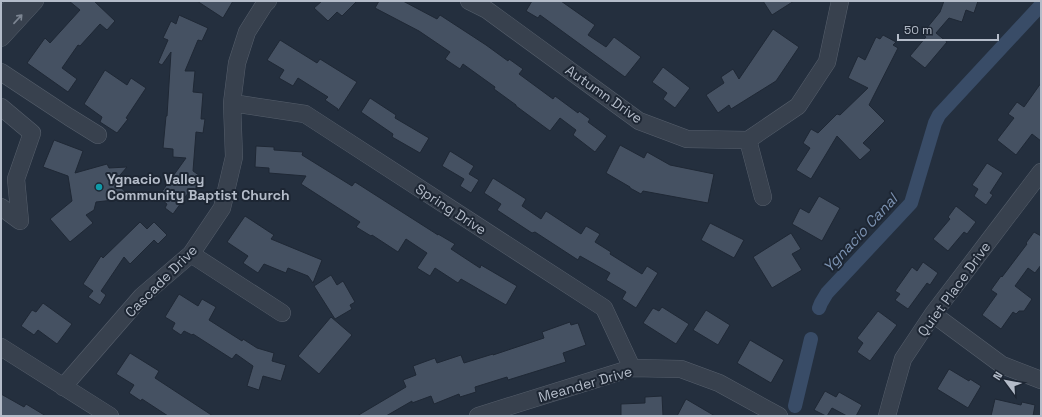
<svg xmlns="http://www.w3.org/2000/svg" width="1042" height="417" font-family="'Space Grotesk',sans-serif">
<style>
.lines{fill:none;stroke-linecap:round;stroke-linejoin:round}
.canal{stroke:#394c67;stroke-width:14}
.building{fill:#455162;stroke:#1f2835}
.minor-casing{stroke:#565f6c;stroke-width:18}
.minor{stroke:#38414e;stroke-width:17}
.oneway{stroke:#7c8592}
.culture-dot{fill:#0f9aa8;stroke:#1d2633;stroke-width:1.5}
.labels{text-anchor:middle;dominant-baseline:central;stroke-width:4;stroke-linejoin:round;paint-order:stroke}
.street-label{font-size:14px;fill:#b4bcc9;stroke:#1d2633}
.poi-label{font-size:14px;font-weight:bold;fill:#b4bcc9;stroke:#1d2633;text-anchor:start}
.water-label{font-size:15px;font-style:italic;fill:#7c92b1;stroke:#1d2633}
</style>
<rect width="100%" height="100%" fill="#242f3e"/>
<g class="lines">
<path class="canal" d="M819 308 821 303 827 293 911 203 935 123 939 115 1041 5
M795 406 811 339"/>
</g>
<path class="building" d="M69 1H94L115 21 107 30 100 24 80 46 78 45 62 68 77 79 68 92 27 63 45 38 50 43 80 10Z
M197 1H233L223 18Z
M322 1H357L342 16 337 12 328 21 314 8Z
M379 1H403L437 19 440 15 486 45 508 61 509 59 523 69 519 74 553 99 555 96 578 113 579 111 590 119 588 122 607 136 595 152 573 135 576 130 560 118 550 131 516 106V105L494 89 495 87 463 64 460 69 445 59 450 52 419 31 375 8Z
M532 1H561L595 25 588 35 606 47 614 37 641 57 625 77 540 15 538 18 526 11Z
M763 1H794L772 15Z
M944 1H978L974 13 966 10 962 22 949 18 936 33 947 42 925 68 910 56 926 37 922 34 940 12Z
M179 15 208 28 202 41 198 40 185 71H195L193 92 203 93 201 119H205L203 133 196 132 193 171 203 178 194 191 191 189 173 214 165 208 167 204 158 197 186 158 173 157V149L163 148 166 116H167L171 52 162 65 158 63 168 40 163 38 171 21 176 24Z
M773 29 799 47 776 81 731 109 729 105 718 113 706 95 724 83 721 77 733 69 739 79Z
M883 35 896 42 893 45 898 48 869 105 885 121 863 143 871 150 860 160 837 136 811 179 796 170 810 148 803 143 811 129 818 133 837 114 840 115 868 88 848 78 858 56 865 60 876 37 880 39Z
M280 40 317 63 320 59 357 82 338 111V109L325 100 328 97 298 78 293 86 279 78 284 70 267 60Z
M663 67 690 88 675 108 663 99 667 93 652 82Z
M105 70 127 85 131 78 146 88 126 118 128 119 117 133 100 122 102 117 84 104Z
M1041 83V141L1032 134 1016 155 997 140 1014 118 1008 114 1017 102 1024 107Z
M370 98 396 115 395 118 429 138 420 153 392 137 393 134 361 112Z
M54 140 83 151 75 173 107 164 109 168 127 167 115 181 131 198 96 202 94 210 86 215 93 223 70 242 50 219 72 201 68 176 43 167Z
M620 145 644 158 647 152 670 165 714 174 708 203 643 191 641 194 630 188V187L606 173Z
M256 146 274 147V150L303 152 302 155 352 186 355 182 438 235V234L455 244 451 249 480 268 481 265 517 286 506 305 461 279 458 283 435 268 430 276 417 268 427 253 406 239 398 252 372 235 371 236 356 227 360 222 301 184 306 176 269 173V168L255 167Z
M450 151 474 166 469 174 479 180 471 193 460 186 464 179 442 166Z
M987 163 1003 173 990 193 993 195 986 205 974 196 978 189 972 185Z
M493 178 526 199 522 206 541 219 546 211 581 234 586 226 600 234 595 242 611 252 610 254 642 274 647 266 658 273 636 308 622 299 626 292 606 280 610 273 580 256 578 260 535 232 532 233 497 210 501 204 484 193Z
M819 196 840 208 822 241 792 224 800 208 809 213Z
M956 206 976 222 967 234 964 232 948 251 933 239 950 219 948 217Z
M245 216 274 235 271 239 322 260 313 283 308 276 288 268 286 273 264 264 258 273 243 263 248 256 227 242Z
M140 222 147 229 154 222 167 235 158 244 154 240 130 264 124 257 101 291 106 295 100 305 88 297 93 291 83 284 101 256 103 258Z
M710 223 744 240 734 258 701 240Z
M1034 232 1041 236V265L1035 273 1028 268 1015 286 1032 299 1024 311H1019L1016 314 1013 312 1001 329 982 315 997 294 991 290 1001 276 1002 277 1027 244 1026 243Z
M791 233 801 249 792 254 802 270 772 288 753 257Z
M923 262 938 273 930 285 927 283 908 309 895 300 900 294 895 291 912 267 917 271Z
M331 275 337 285 343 281 355 302 350 305 352 309 335 319 314 286Z
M179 294 198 306 202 299 216 307 209 320 242 341 243 339 257 348 274 353 272 361 286 365 281 381 263 376 259 390 247 386 253 366 236 354 232 359 193 334 192 335 184 331 181 335 172 329 175 323 165 317Z
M43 303 72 324 57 344 38 330 34 335 21 326 32 310 36 312Z
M662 307 689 324 676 344 643 323 653 308 659 311Z
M706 310 730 325 718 345 693 330Z
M878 311 897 325 870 361 857 352 863 343 857 338Z
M331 317 352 335 319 374 298 356Z
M570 322 571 325 578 323 586 345 563 353 566 362 508 380 507 377 475 387 476 392 460 397 459 394 434 404 431 396 412 403V401L386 416H357L406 387 403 380 416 375 413 366 435 358 437 363 461 355 464 363 493 354V355L544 338 542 332Z
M750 340 784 360 771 383 737 363Z
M130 353 159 371 155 378 213 416H168L142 399 141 401 129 393 134 385 116 374Z
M949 369 969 381 970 379 981 386 968 408 937 389Z
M825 391 836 397 839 392 862 405 856 416H847L832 408 827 416H826L814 410Z
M1 394 24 407 26 404 46 416H1Z
M662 396 663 416H621V404L645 403V397Z
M686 399 715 416H677Z
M995 399 1021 405 1022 402 1035 405 1033 416H991Z"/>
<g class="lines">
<defs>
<path id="minor" d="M469 1 487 10 639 121 687 139 748 140 798 106 827 62 840 1
M1 18 16 1
M1 38 35 1
M1 72 69 117 98 135
M232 103 305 114 604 308 632 368
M1 107 32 133 16 179 20 221 1 207
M748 140 763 197
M191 254 282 313
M933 314 1002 365 1041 380
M1 347 110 416
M63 387 142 296 191 254 222 208 234 157 232 103 237 63 247 32 264 5 268 1
M478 416 632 368 681 369 719 383 779 416
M887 416 893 394 903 359 933 314 1041 172"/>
</defs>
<use href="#minor" class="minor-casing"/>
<use href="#minor" class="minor"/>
</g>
<defs><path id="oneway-shaft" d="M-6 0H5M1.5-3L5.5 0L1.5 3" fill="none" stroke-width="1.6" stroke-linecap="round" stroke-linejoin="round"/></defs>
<use class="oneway" href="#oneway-shaft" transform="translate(18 19) rotate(-47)"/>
<circle class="culture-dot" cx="99" cy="187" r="4"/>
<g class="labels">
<g class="street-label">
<text transform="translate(604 94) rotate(35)">Autumn Drive</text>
<text transform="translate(451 209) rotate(33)">Spring Drive</text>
<text transform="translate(161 281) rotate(-45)">Cascade Drive</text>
<text transform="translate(954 289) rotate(-54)">Quiet Place Drive</text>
<text transform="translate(585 384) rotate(-16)">Meander Drive</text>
</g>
<g class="poi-label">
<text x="107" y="179">Ygnacio Valley<tspan x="107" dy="16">Community Baptist Church</tspan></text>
</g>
<g class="water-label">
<text transform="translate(860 233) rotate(-47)">Ygnacio Canal</text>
</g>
</g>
<rect width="1042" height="417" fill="none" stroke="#b4bcc9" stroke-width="4"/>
<g transform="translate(1006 381) rotate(302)" stroke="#1d2633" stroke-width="3" paint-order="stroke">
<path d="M0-3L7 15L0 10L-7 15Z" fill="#b4bcc9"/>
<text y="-6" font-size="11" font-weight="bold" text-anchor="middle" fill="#b4bcc9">N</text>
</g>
<path d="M898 34v6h100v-6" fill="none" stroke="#b4bcc9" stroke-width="2"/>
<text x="904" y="34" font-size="12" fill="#b4bcc9" stroke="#1d2633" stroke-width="3" paint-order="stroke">50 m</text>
</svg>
